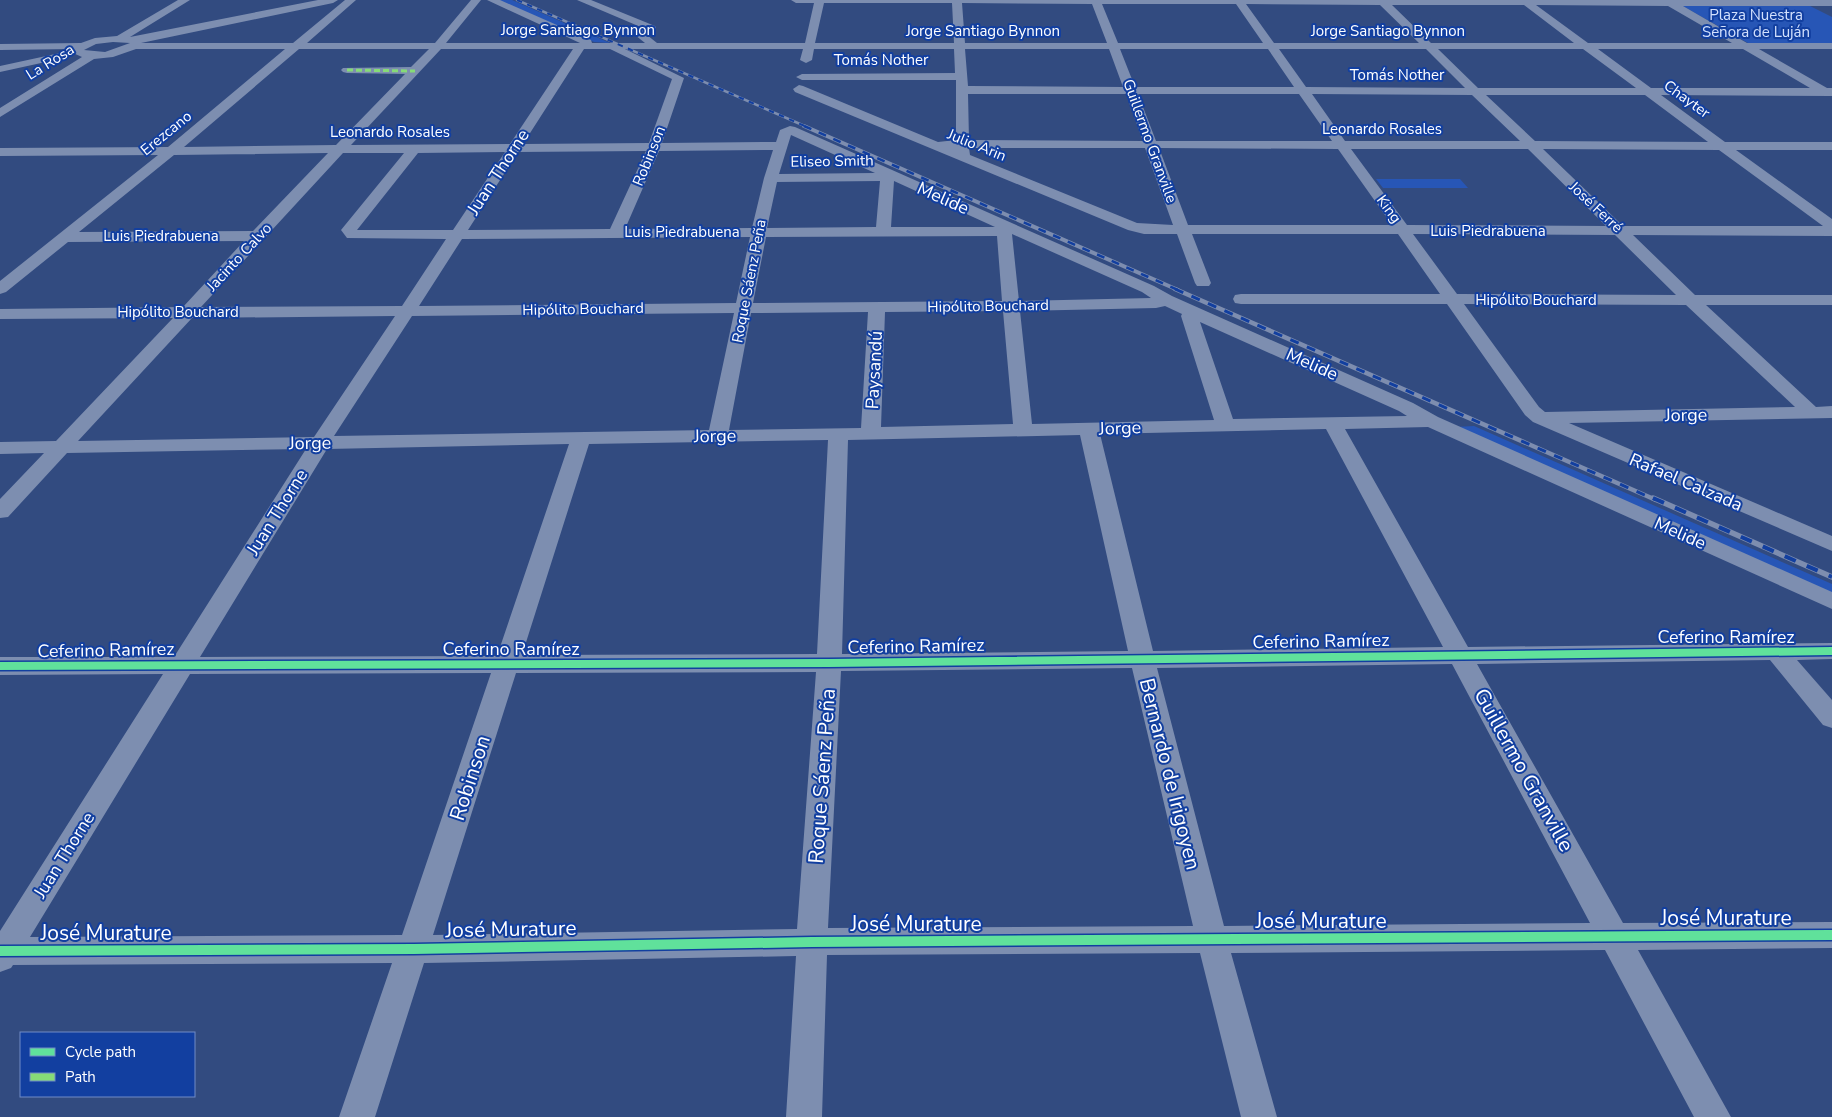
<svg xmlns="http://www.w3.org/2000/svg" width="1832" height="1117" font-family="'Nunito Sans',sans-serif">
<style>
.green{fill:#2756b6}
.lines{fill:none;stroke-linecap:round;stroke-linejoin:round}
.minor{fill:#7d8eb0;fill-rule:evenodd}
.rail-far3-casing{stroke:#7d8daf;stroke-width:2.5}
.rail-far2-casing{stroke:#7d8daf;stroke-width:4}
.rail-far1-casing{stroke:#7d8daf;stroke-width:4.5}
.rail-casing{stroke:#7d8daf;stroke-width:5.5}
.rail-far3{stroke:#123fa0;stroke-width:2;stroke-dasharray:5.5;stroke-linecap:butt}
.rail-far2{stroke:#123fa0;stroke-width:2.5;stroke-dasharray:8;stroke-linecap:butt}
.rail-far1{stroke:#123fa0;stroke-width:3;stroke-dasharray:9;stroke-linecap:butt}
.rail{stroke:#123fa0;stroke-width:4;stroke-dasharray:12;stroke-linecap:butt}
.quiet{stroke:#86db77;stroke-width:3;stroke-dasharray:6 3;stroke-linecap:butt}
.cycleway-far1-casing{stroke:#123fa0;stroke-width:11}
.cycleway-casing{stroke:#123fa0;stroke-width:13}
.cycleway-far1{stroke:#60e19b;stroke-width:8}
.cycleway{stroke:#60e19b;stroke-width:10}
.labels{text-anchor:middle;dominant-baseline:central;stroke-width:4;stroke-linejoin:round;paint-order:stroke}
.far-park-label{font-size:15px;fill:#d3e1fe;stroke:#123fa0}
.far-street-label{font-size:15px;fill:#fff;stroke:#123fa0}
.street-label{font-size:18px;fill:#fff;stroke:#123fa0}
.near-street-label{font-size:21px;fill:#fff;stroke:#123fa0}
</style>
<rect width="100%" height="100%" fill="#324b80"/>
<path class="green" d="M498 0H512L610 43 594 42Z
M1806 4 1832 17V43H1748L1681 5Z
M1376 179H1460L1468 188H1383Z
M1474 426 1832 584V596L1455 427Z"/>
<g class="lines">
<path class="minor" d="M178 0H190L130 37 318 0H338L333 3 141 43H293L345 0H356L307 43H435L471 0H481L446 43H580L487 0H500L591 40 592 43H645L635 35 643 28 577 0H591L655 26 656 28 647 35 657 43H805L814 3H796L791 0H1832V6H1683L1747 43H1832V49H1759L1827 88H1832V96L1661 95 1725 142H1832V150H1736L1832 219V236L1633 235 1695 295H1832V305H1706L1816 407 1832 406V418L1569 423 1832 536V551L1533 422 1525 415 1447 304H1241L1235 303 1233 299 1235 295 1241 294H1440L1398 234H1192L1211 283 1209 286H1197L1195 283 1177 234H1144L1128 230 795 92 793 89 799 85 803 86 938 142 956 140V80H802L796 77 802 74 955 73 954 49H814L812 60 806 63 800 60 803 49H625L684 78 662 143 776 142 780 130 790 126 795 127 1154 286 1172 296 1413 403 1438 417 1832 592V609L1428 427 1345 429 1468 647 1832 643V659L1797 660 1832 700V728L1823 725 1770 660 1477 664 1623 923 1832 922V948L1638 950 1731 1117H1694L1605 950 1231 953 1277 1117H1241L1200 953 827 955 822 1117H786L796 956 424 963 375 1117H339L392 963 13 965 11 968 0 972V931L163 674 0 675V657H174L306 449 67 453 8 517 0 518V499L44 453 0 454V442L56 441 173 318 0 319V309L183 307 244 241 68 242 6 292 0 294V281L158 155 0 156V148L168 147 285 49H136L113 57 94 59 0 117V108L82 57 73 53V49L0 50V44L81 43 95 38 117 36ZM824 3H952L954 43H815ZM962 3 1092 4 1107 43H965ZM1102 4H1236L1263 43H1118ZM1246 4 1380 5 1419 43H1274ZM1392 5H1524L1574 43H1431ZM1536 5 1668 6 1732 43H1588ZM113 42 130 43 105 52 84 50 96 44ZM299 49H429L411 67 343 68 341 70 343 72 347 73 405 74 336 145 184 147ZM441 49H573L510 144 351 145ZM584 49H610L672 79 649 143 523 144ZM965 49H1109L1123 87 968 86ZM1120 49H1268L1294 87H1135ZM1279 49H1426L1465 88 1306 87ZM1438 49H1583L1636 88H1478ZM1598 49H1743L1810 88H1651ZM968 94H1126L1143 141 969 140ZM1138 94H1299L1332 141H1156ZM1312 94 1472 95 1520 141H1345ZM1486 95H1645L1708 142 1535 141ZM791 135 875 173 779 174ZM969 148H1145L1173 225 1137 223 970 155ZM1159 148 1338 149 1392 225H1188ZM1351 149H1528L1606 226 1407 225ZM1543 149 1719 150 1823 226H1623ZM773 150 764 178 752 228 625 229 659 151ZM646 151 610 229 468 230 518 152ZM505 152 453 230H357L418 153ZM328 153 253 231 79 232 174 155ZM343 153H404L341 230 347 238 446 239 402 306 201 307ZM880 181 876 227 767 228 777 182ZM894 181 995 227H891ZM1012 234 1142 292 1151 298 1019 301ZM1413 234 1615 235 1676 295 1457 294ZM997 236 1002 301 753 303 766 237ZM750 237 736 303 419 306 462 239ZM1464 304 1686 305 1795 407 1545 412 1539 407ZM1165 306 1182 314 1181 316 1214 420 1032 424 1020 311 1156 308ZM1003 311 1013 424 881 427 885 312ZM868 312 861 428 729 430 751 313ZM734 313 709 430 334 436 412 316ZM395 316 314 437 78 441 192 318ZM1200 322 1399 411 1407 416 1233 419ZM1326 429 1443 647 1153 651 1100 434ZM1080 435 1128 651 842 654 848 440ZM828 440 817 654 522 655 589 444ZM569 444 497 656 200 657 327 449ZM1452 664 1590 923 1224 926 1157 668ZM1132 668 1193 926 828 928 841 671ZM816 672 797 929 433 935 516 673ZM491 673 402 935 30 937 190 674Z
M60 53 64 54 66 56 64 58 0 72V66Z"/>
<defs>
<path id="rail-far3" d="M517 0 807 127"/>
<path id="rail-far2" d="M804 126 1178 290"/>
<path id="rail-far1" d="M1175 289 1656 500"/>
<path id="rail" d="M1653 498 1832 577"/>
</defs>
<use href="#rail-far3" class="rail-far3-casing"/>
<use href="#rail-far2" class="rail-far2-casing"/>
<use href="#rail-far1" class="rail-far1-casing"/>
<use href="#rail" class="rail-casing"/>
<use href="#rail-far3" class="rail-far3"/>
<use href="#rail-far2" class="rail-far2"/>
<use href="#rail-far1" class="rail-far1"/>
<use href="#rail" class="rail"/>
<path class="quiet" d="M347 70 415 71"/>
<defs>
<path id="cycleway-far1" d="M0 666 829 663 1832 651"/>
<path id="cycleway" d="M0 951 414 949 812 942 1832 935"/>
</defs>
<use href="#cycleway-far1" class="cycleway-far1-casing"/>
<use href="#cycleway" class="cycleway-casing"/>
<use href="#cycleway-far1" class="cycleway-far1"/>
<use href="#cycleway" class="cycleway"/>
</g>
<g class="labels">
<g class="far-park-label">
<text x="1756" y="15">Plaza Nuestra<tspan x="1756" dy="17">Señora de Luján</tspan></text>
</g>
<g class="far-street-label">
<text x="578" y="30">Jorge Santiago Bynnon</text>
<text x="983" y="31">Jorge Santiago Bynnon</text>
<text x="1388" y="31">Jorge Santiago Bynnon</text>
<text x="881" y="60">Tomás Nother</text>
<text transform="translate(50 62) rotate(-32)">La Rosa</text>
<text x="1397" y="75">Tomás Nother</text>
<text transform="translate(1687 99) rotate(36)">Chayter</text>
<text x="1382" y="129">Leonardo Rosales</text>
<text x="390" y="132">Leonardo Rosales</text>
<text transform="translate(166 133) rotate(-39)">Erezcano</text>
<text transform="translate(1150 141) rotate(70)">Guillermo Granville</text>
<text transform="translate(977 145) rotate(22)">Julio Arin</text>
<text transform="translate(649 156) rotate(-68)">Robinson</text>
<text transform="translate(832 161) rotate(-1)">Eliseo Smith</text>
<text transform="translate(1596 207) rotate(43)">José Ferré</text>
<text transform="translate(1389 209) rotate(54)">King</text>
<text x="1488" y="231">Luis Piedrabuena</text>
<text x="682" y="232">Luis Piedrabuena</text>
<text x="161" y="236">Luis Piedrabuena</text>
<text transform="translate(239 257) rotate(-47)">Jacinto Calvo</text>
<text transform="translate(749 281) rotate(-79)">Roque Sáenz Peña</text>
<text x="1536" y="300">Hipólito Bouchard</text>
<text transform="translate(988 306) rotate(-1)">Hipólito Bouchard</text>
<text transform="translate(583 309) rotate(-1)">Hipólito Bouchard</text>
<text x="178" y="312">Hipólito Bouchard</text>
</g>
<g class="street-label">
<text transform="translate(498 172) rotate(-57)">Juan Thorne</text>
<text transform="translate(943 198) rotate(24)">Melide</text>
<text transform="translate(1312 364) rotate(24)">Melide</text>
<text transform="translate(874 370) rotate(-87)">Paysandú</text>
<text transform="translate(1686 415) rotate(-1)">Jorge</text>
<text transform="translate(1120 428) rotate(-2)">Jorge</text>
<text transform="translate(715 436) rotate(-1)">Jorge</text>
<text transform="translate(310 443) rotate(-1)">Jorge</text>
<text transform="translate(1686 482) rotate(23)">Rafael Calzada</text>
<text transform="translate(277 512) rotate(-58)">Juan Thorne</text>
<text transform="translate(1680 533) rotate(24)">Melide</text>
<text x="1726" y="637">Ceferino Ramírez</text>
<text transform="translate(1321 641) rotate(-1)">Ceferino Ramírez</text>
<text transform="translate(916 646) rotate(-1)">Ceferino Ramírez</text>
<text x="511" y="649">Ceferino Ramírez</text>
<text transform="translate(106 650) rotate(-1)">Ceferino Ramírez</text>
<text transform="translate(64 855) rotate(-58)">Juan Thorne</text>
</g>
<g class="near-street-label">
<text transform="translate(1524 770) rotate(61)">Guillermo Granville</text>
<text transform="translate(1170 774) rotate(76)">Bernardo de Irigoyen</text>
<text transform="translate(822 776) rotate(-86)">Roque Sáenz Peña</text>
<text transform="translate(470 778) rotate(-72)">Robinson</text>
<text x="1726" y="918">José Murature</text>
<text x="1321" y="921">José Murature</text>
<text x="916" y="924">José Murature</text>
<text transform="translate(511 929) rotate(-1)">José Murature</text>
<text x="106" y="933">José Murature</text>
</g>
</g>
<rect x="20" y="1032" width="175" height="65" fill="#123fa0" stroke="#718cc6"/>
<rect x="30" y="1048" width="25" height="8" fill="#60e19b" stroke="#718cc6"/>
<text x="65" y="1057" font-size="15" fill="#ffffff">Cycle path</text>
<rect x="30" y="1073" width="25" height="8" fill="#86db77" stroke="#718cc6"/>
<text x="65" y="1082" font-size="15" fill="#ffffff">Path</text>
</svg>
